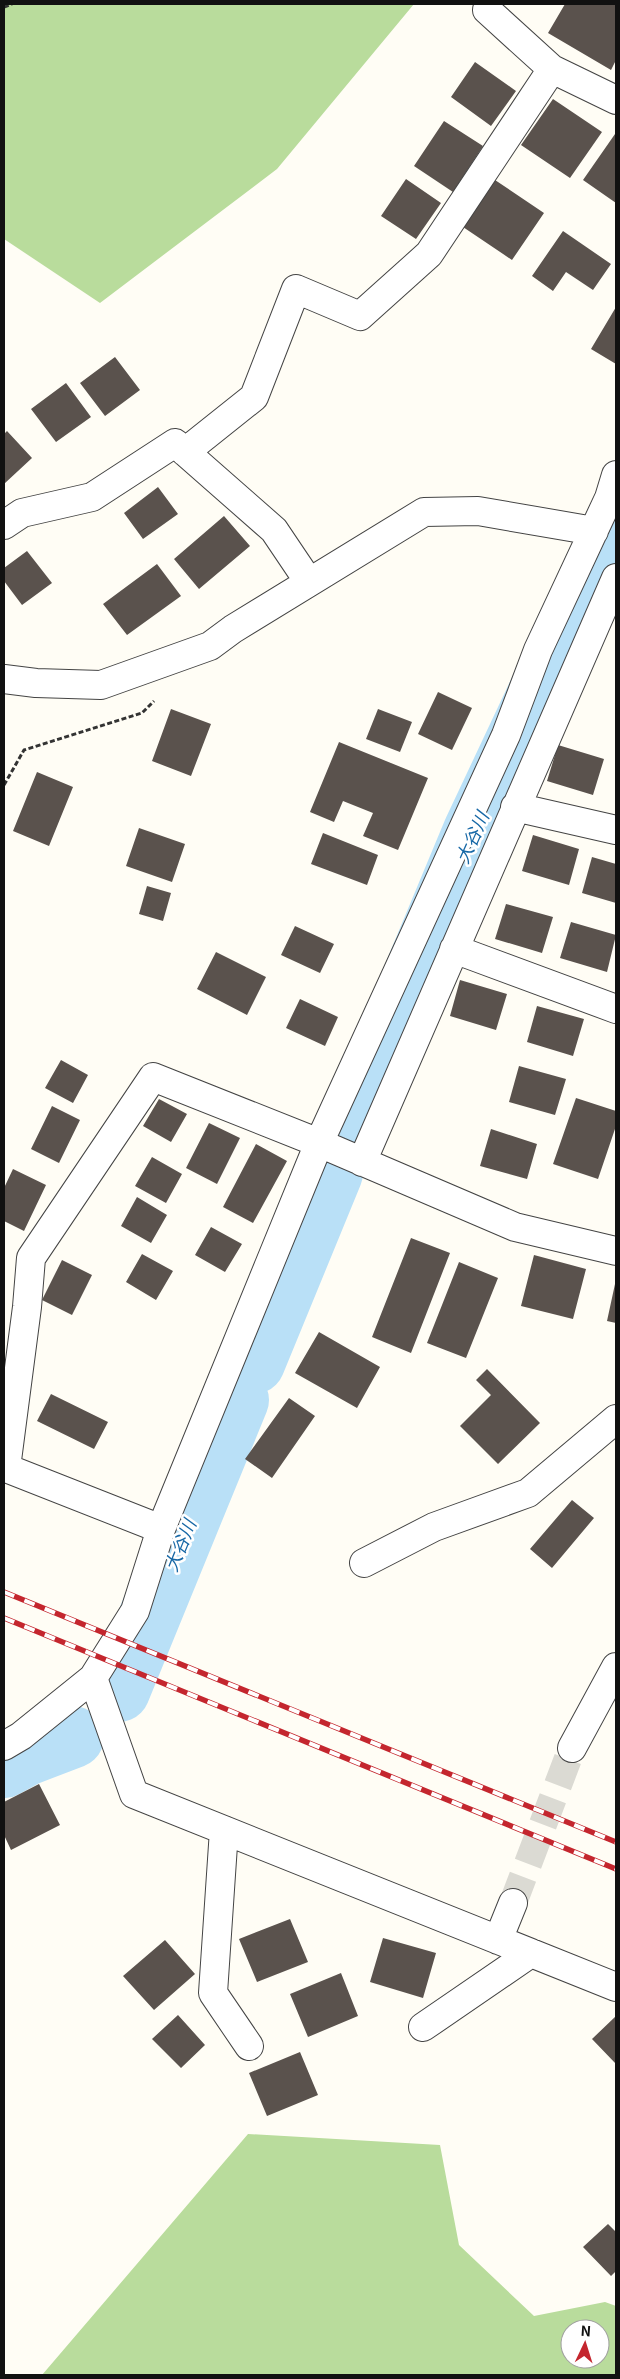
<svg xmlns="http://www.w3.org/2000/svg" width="620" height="2379" font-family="Georgia,'Noto Sans JP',serif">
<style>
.forest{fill:#b9dc9c;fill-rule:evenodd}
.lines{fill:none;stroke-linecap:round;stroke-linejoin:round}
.river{stroke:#b9e0f7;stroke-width:62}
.building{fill:#5a524d}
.minor-tunnel{stroke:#dbdad3;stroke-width:28;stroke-dasharray:28 14;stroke-linecap:butt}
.minor-casing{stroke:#444;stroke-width:30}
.path{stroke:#333;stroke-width:3;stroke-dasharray:5 2.5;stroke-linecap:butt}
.minor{stroke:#fff;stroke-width:28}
.rail-casing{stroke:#c4262e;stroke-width:5.5}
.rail{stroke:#fff;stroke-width:4;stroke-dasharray:11;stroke-linecap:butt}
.labels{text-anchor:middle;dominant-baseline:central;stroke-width:5;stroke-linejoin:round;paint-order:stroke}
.water-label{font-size:18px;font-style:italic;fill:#1768a6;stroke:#fff}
</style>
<rect width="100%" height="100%" fill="#fffdf5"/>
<path class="forest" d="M4 4H414L277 169 100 303 4 239Z
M248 2134 440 2145 459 2245 534 2316 605 2302 616 2306V2375H42ZM570 2329H600V2359H570Z"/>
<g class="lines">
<path class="river" d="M342 1148 474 831 614 533
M254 1363 332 1173
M119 1691 238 1400
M4 1767 26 1755 73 1737"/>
</g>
<path class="building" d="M565 4H616V60L611 70 548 33Z
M475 62 516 91 491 126 451 97Z
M553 99 602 132 570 178 521 145Z
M444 121 483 146 453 192 414 166Z
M615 134 616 135V203L583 180Z
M406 179 441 203 416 239 381 216Z
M495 180 544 213 512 260 463 227Z
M563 231 611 264 593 290 566 272 553 291 532 276Z
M616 307V364L591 349Z
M115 357 140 390 105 416 80 383Z
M66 383 91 417 56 442 31 409Z
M7 431 32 458 4 484V434Z
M158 487 178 514 143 539 124 513Z
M224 516 250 546 199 589 174 559Z
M27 551 52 583 22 605 4 581V568Z
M157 564 181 596 127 635 103 604Z
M438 692 472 708 452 750 418 734Z
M171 709 211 724 191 776 152 761Z
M378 709 412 722 400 752 366 739Z
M339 742 428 778 398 850 363 836 373 813 343 801 334 822 310 812Z
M558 745 604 759 593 795 547 781Z
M37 772 73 787 49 846 13 831Z
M139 828 185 844 172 882 126 866Z
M323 833 378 855 367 885 311 864Z
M533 835 579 849 569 885 522 871Z
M592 857 616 864V903L582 893Z
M147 886 171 893 163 921 139 914Z
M506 904 553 917 542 953 495 939Z
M571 922 616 935 607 972 560 958Z
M295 926 334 944 320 973 281 955Z
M216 952 266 977 247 1015 197 989Z
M460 980 507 994 496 1030 450 1016Z
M300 999 338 1017 325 1046 286 1028Z
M537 1006 584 1019 573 1056 527 1042Z
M61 1060 88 1075 73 1103 45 1088Z
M519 1066 566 1079 555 1115 509 1102Z
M576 1098 616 1111V1126L598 1179 553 1164Z
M159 1099 187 1114 171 1142 143 1126Z
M52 1106 80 1120 59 1163 31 1149Z
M209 1123 240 1138 217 1184 186 1168Z
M491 1129 537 1144 527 1179 480 1166Z
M256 1144 287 1161 253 1223 223 1207Z
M152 1157 182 1174 166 1203 135 1186Z
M13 1169 46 1185 24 1231 4 1221V1188Z
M137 1197 167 1215 151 1243 121 1226Z
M211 1227 242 1244 225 1272 195 1255Z
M411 1238 450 1253 411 1353 372 1337Z
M142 1254 173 1271 156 1300 126 1282Z
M534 1255 586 1269 573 1319 521 1306Z
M62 1260 92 1275 72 1315 42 1300Z
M459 1262 498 1278 466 1358 427 1343Z
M615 1284H616V1323L607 1321Z
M319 1332 380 1367 357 1408 295 1373Z
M487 1369 540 1423 498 1464 460 1426 491 1395 476 1380Z
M51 1394 108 1422 94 1449 37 1421Z
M289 1398 315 1416 272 1478 245 1459Z
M572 1500 594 1518 552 1568 530 1549Z
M39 1784 60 1825 11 1850 4 1835V1802Z
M290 1919 308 1962 257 1982 239 1939Z
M383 1938 436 1953 423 1998 370 1982Z
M165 1940 195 1974 154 2010 123 1976Z
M341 1973 358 2016 308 2037 290 1994Z
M178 2015 205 2045 181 2068 152 2039Z
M616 2016V2064L592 2039Z
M300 2052 318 2095 267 2116 249 2073Z
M608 2224 616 2232V2271L611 2276 583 2247Z"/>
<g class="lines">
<path class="minor-tunnel" d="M513 1903 572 1748"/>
<defs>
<path id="minor" d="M487 10 552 69 616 100
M185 452 254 397 296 289 360 316 429 254 552 69
M4 525 22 513 92 497 175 443 274 530 309 582
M4 679 36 683 101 685 210 646 233 629 424 512 478 511 594 531
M515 807 616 830
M454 949 616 1009
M362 1162 616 578
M161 1529 6 1468 27 1307 31 1258 153 1077 319 1143 515 1227 616 1251
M364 1563 434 1527 528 1493 616 1419
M93 1678 134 1794 616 1987
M4 1746 21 1736 93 1678 135 1611 161 1529 319 1143 506 735 538 650 609 498 616 475
M572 1748 616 1667
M224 1830 213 1993 249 2046
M498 1940 513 1903
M423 2027 531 1953"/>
</defs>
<use href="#minor" class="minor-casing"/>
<path class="path" d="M4 7 12 4
M4 785 24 750 142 713 154 701"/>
<use href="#minor" class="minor"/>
<defs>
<path id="rail" d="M4 1592 616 1842
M4 1618 616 1869"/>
</defs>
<use href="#rail" class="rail-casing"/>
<use href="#rail" class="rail"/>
</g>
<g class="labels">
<g class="water-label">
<text transform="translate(471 837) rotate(-66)">大谷川</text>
<text transform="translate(179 1545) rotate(-68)">大谷川</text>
</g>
</g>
<rect width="620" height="2379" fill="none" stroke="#111111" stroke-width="10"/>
<g transform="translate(585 2344) rotate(4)"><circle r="24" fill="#ffffff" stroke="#a0a0a0"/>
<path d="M0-4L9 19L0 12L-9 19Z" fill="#c4262e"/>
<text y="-8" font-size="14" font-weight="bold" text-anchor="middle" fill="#111111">N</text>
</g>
</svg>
